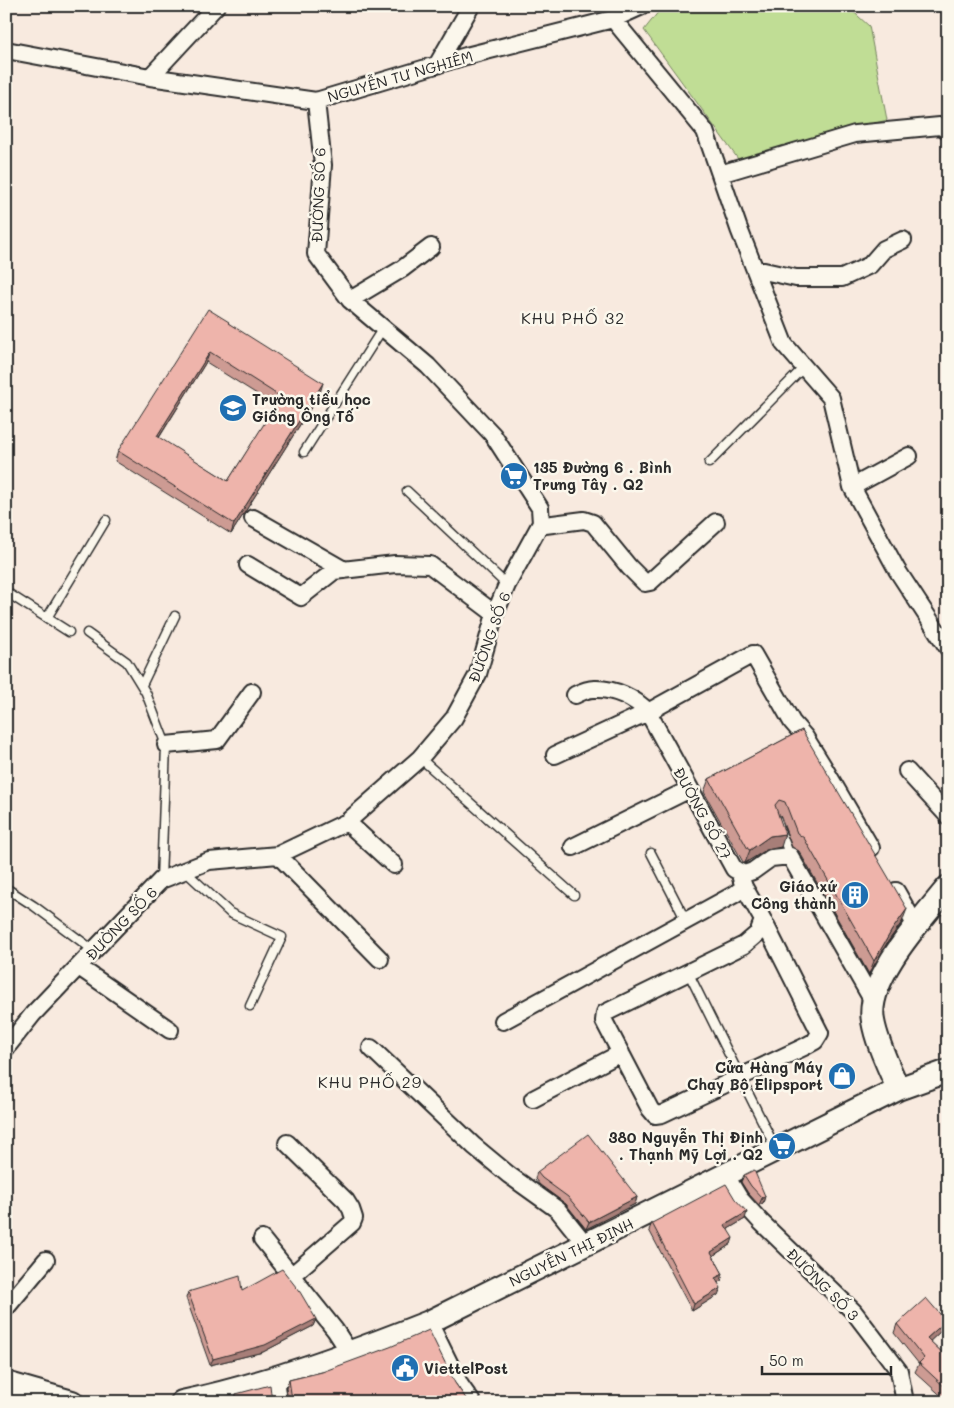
<svg xmlns="http://www.w3.org/2000/svg" width="954" height="1408" font-family="Mali,sans-serif">
<style>
.green{fill:#c0dd95;stroke:#768460}
.lines{fill:none;stroke-linecap:round;stroke-linejoin:round}
.lane-casing{stroke:#2b2b2b;stroke-width:11}
.street-casing{stroke:#2b2b2b;stroke-width:20}
.secondary-casing{stroke:#2b2b2b;stroke-width:26}
.lane{stroke:#fbf7ec;stroke-width:8}
.street{stroke:#fbf7ec;stroke-width:16}
.secondary{stroke:#fbf7ec;stroke-width:22}
.wall{fill:#cd9b93;stroke:#2b2b2b;fill-rule:evenodd}
.shaded-wall{fill:#a77e78;stroke:#2b2b2b}
.building{fill:#eeb4ab;stroke:#2b2b2b;fill-rule:evenodd}
.labels{text-anchor:middle;dominant-baseline:central;stroke-width:5;stroke-linejoin:round;paint-order:stroke}
.street-label{font-size:15px;fill:#2b2b2b;stroke:#fbf7ec}
.poi-label{font-size:15px;font-weight:bold;fill:#2b2b2b;stroke:#fbf7ec;text-anchor:start}
.neighbourhood-label{font-size:16px;letter-spacing:1px;fill:#2b2b2b;stroke:#fbf7ec}
</style>
<rect width="100%" height="100%" fill="#f8eadf"/>
<filter id="ink" filterUnits="userSpaceOnUse"><feTurbulence type="fractalNoise" baseFrequency=".02" numOctaves="2"/><feDisplacementMap in="SourceGraphic" scale="10" xChannelSelector="R" yChannelSelector="G"/><feConvolveMatrix kernelMatrix="1 2 1 2 8 2 1 2 1" color-interpolation-filters="sRGB"/></filter>
<g filter="url(#ink)">
<path class="green" d="M663 6H847L869 26 887 120 738 159 644 30Z"/>
<g class="lines">
<defs>
<path id="lane" d="M304 452 383 328
M709 463 804 367
M407 491 507 585
M6 592 69 632
M47 618 106 520
M87 633 127 662 146 693 166 745 161 880
M142 685 175 616
M420 758 574 895
M780 830 790 856
M651 853 686 921
M185 871 230 913 282 937 250 1006
M6 888 34 906 93 950
M688 972 775 1147"/>
<path id="street" d="M613 19 705 131 739 229 784 344 831 398 852 487 897 570 948 648
M6 50 150 77 316 101 466 56 613 19 642 6
M437 65 471 6
M150 77 216 6
M720 174 855 134 940 126 948 130
M755 269 796 278H842L870 265 884 249 903 240
M350 300 402 269 431 247
M852 487 909 456
M253 518 344 570
M541 523 545 525 584 520 593 523 629 567 645 583 650 582 716 522
M248 565 301 597 334 571 395 564 430 565 495 614
M575 695C581 692 587 689 594 689 614 688 635 698 648 712L734 869 744 874 753 871 771 858 790 856 874 1003
M166 745 217 740 252 692
M555 755 648 712 753 654 792 722 805 737 823 766 871 848
M907 771 948 816
M347 822 394 865
M573 847 690 789
M278 855 380 959
M744 887 763 920 758 933 744 945 605 1013 604 1021 650 1109 655 1115 662 1114 804 1047 815 1041 820 1033 763 920
M896 891 916 926
M79 967 170 1030
M503 1021 735 894 744 887 741 878
M6 1048 33 1014 161 880 209 861 278 855 347 822 420 758 454 718 478 674 495 614 507 585 541 523 540 508 493 435 428 366 350 300 316 254 323 165 316 101
M371 1048 474 1146 509 1175 558 1210 586 1245
M533 1099 621 1053
M287 1143 346 1201 351 1209 354 1218 352 1223 291 1276
M725 1174 740 1199 761 1222 854 1312 899 1371 905 1402
M262 1239 335 1330 350 1353
M6 1308 46 1260
M429 1322 460 1385 472 1402
M275 1378 278 1402"/>
<path id="secondary" d="M898 1089C889 1067 877 1044 873 1021 865 979 923 918 948 887
M6 1383 72 1402
M182 1402C267 1384 348 1354 429 1322L898 1089 948 1071"/>
</defs>
<use href="#lane" class="lane-casing"/>
<use href="#street" class="street-casing"/>
<use href="#secondary" class="secondary-casing"/>
<use href="#lane" class="lane"/>
<use href="#street" class="street"/>
<use href="#secondary" class="secondary"/>
</g>
<path class="wall" d="M228 323 320 393 231 534 115 461 118 451ZM206 362 276 406 228 481 159 438Z
M802 730 902 922 887 943 869 974 799 851 792 847 780 815H779L781 847 766 850 745 863 743 862 704 792 709 779Z
M537 1172 637 1197 635 1204 586 1229 566 1204 540 1185 535 1179Z
M744 1175 765 1196 763 1203 759 1205 748 1193 741 1182Z
M745 1219 728 1229 731 1244 713 1256 723 1274 721 1281 718 1282V1295L692 1311 649 1230 652 1223Z
M242 1291 316 1319 313 1326 263 1352 210 1365 186 1298 188 1292Z
M897 1324 943 1329 930 1341 948 1358V1402L915 1372 919 1364 894 1333Z
M322 1372 455 1383 467 1400 469 1402H288L286 1388 289 1380Z
M236 1394H271L274 1402H233Z"/>
<path class="shaded-wall" d="M210 352 206 362 153 447 157 436Z
M323 383 320 393 231 534 234 524Z
M785 834 781 847 766 850 745 863 750 850 770 836Z
M907 909 902 922 887 943 869 974 874 961 892 930Z
M765 1196 763 1203 759 1205 762 1198Z
M637 1197 635 1204 586 1229 589 1222Z
M747 1212 745 1219 723 1232 725 1225Z
M733 1238 731 1244 708 1259 711 1252Z
M723 1274 721 1281 713 1285 715 1278Z
M721 1288 718 1295 692 1311 694 1304Z
M316 1319 313 1326 263 1352 210 1365 213 1359Z
M946 1321 943 1329 924 1347 927 1338Z"/>
<path class="building" d="M208 309 229 322 228 323 323 383 234 524 118 451ZM210 352 281 397 228 481 157 436Z
M802 730 907 909 892 930 874 961 804 838 797 833 785 802 779 800 775 805 785 834 770 836 750 850 748 849 709 779Z
M588 1134 637 1197 589 1222 568 1197 542 1178 537 1172Z
M754 1170 765 1196 762 1198 751 1186 744 1175Z
M726 1184 735 1199 747 1212 725 1225 733 1238 711 1252 723 1274 715 1278 721 1288 694 1304 652 1223Z
M282 1269 300 1292 316 1319 265 1345 213 1359 188 1292 240 1276 242 1291Z
M926 1298 946 1321 927 1338 948 1358V1390L919 1363 924 1358 897 1324Z
M429 1330 455 1383 467 1400 469 1402H294L291 1393 289 1380 322 1372 390 1347Z
M270 1385 271 1394 274 1400V1402H237L236 1394Z"/>
</g>
<defs>
<symbol id="school-disc" viewBox="-11 -11 22 22"><circle r="9.5" fill="#1f6fb2" stroke="#fbf7ec"/><path d="M0-5L7-2L0 1L-7-2ZM-4 1L0 2.5L4 1V4Q0 6-4 4Z" fill="#fff"/></symbol>
<symbol id="supermarket-disc" viewBox="-11 -11 22 22"><circle r="9.5" fill="#1f6fb2" stroke="#fbf7ec"/><path d="M-6-5.5h2.5l.6 2H6L4.5 2H-2.5L-4.4-4H-6ZM-1.5 3.2a1.3 1.3 0 1 0 .1 0ZM3 3.2a1.3 1.3 0 1 0 .1 0Z" fill="#fff"/></symbol>
<symbol id="building-disc" viewBox="-11 -11 22 22"><circle r="9.5" fill="#1f6fb2" stroke="#fbf7ec"/><path d="M-4-6H4V6H1V3H-1V6H-4ZM-2.5-4.3h1.7v1.8h-1.7ZM.8-4.3h1.7v1.8H.8ZM-2.5-1h1.7V.8h-1.7ZM.8-1h1.7V.8H.8Z" fill="#fff"/></symbol>
<symbol id="shop-disc" viewBox="-11 -11 22 22"><circle r="9.5" fill="#1f6fb2" stroke="#fbf7ec"/><path d="M-5-2.5h2.3a2.7 3.5 0 0 1 5.4 0H5L5.5 6h-11ZM-1.5-2.5h3a1.5 2.3 0 0 0-3 0Z" fill="#fff"/></symbol>
<symbol id="civic-disc" viewBox="-11 -11 22 22"><circle r="9.5" fill="#1f6fb2" stroke="#fbf7ec"/><path d="M-.6-6.5H3V-4.5H.6V-3L4-1V1h2V6H-6V1h2V-1L-.6-3ZM-1.2 2.5V6h2.4V2.5Z" fill="#fff"/></symbol>
</defs>
<g fill-rule="evenodd">
<use href="#school-disc" x="217" y="392" width="32" height="32"/>
<use href="#supermarket-disc" x="498" y="460" width="32" height="32"/>
<use href="#building-disc" x="839" y="879" width="32" height="32"/>
<use href="#shop-disc" x="826" y="1060" width="32" height="32"/>
<use href="#supermarket-disc" x="766" y="1130" width="32" height="32"/>
<use href="#civic-disc" x="389" y="1352" width="32" height="32"/>
</g>
<g class="labels">
<g class="street-label">
<text transform="translate(400 76) rotate(-16)">NGUYỄN TƯ NGHIÊM</text>
<text transform="translate(318 195) rotate(-88)">ĐƯỜNG SỐ 6</text>
<text transform="translate(489 637) rotate(-70)">ĐƯỜNG SỐ 6</text>
<text transform="translate(703 813) rotate(61)">ĐƯỜNG SỐ 27</text>
<text transform="translate(121 923) rotate(-46)">ĐƯỜNG SỐ 6</text>
<text transform="translate(571 1252) rotate(-26)">NGUYỄN THỊ ĐỊNH</text>
<text transform="translate(823 1284) rotate(45)">ĐƯỜNG SỐ 3</text>
</g>
<g class="poi-label">
<text x="252" y="399">Trường tiểu học<tspan x="252" dy="17">Giồng Ông Tố</tspan></text>
<text x="533" y="467">135 Đường 6 . Bình<tspan x="533" dy="17">Trưng Tây . Q2</tspan></text>
<text x="836" y="886" text-anchor="end">Giáo xứ<tspan x="836" dy="17">Công thành</tspan></text>
<text x="823" y="1067" text-anchor="end">Cửa Hàng Máy<tspan x="823" dy="17">Chạy Bộ Elipsport</tspan></text>
<text x="763" y="1137" text-anchor="end">380 Nguyễn Thị Định<tspan x="763" dy="17">. Thạnh Mỹ Lợi . Q2</tspan></text>
<text x="424" y="1368">ViettelPost</text>
</g>
<g class="neighbourhood-label">
<text x="573" y="317">KHU PHỐ 32</text>
<text x="370" y="1081">KHU PHỐ 29</text>
</g>
</g>
<rect width="954" height="1408" fill="none" stroke="#fbf7ec" stroke-width="25"/>
<rect x="12" y="12" width="929" height="1383" fill="none" stroke="#2b2b2b" stroke-width="2" filter="url(#ink)"/>
<path d="M762 1366v8h129v-8" fill="none" stroke="#2b2b2b" stroke-width="2.5"/>
<text x="769" y="1366" font-size="15" fill="#2b2b2b" stroke="#fbf7ec" stroke-width="4" paint-order="stroke">50 m</text>
</svg>
